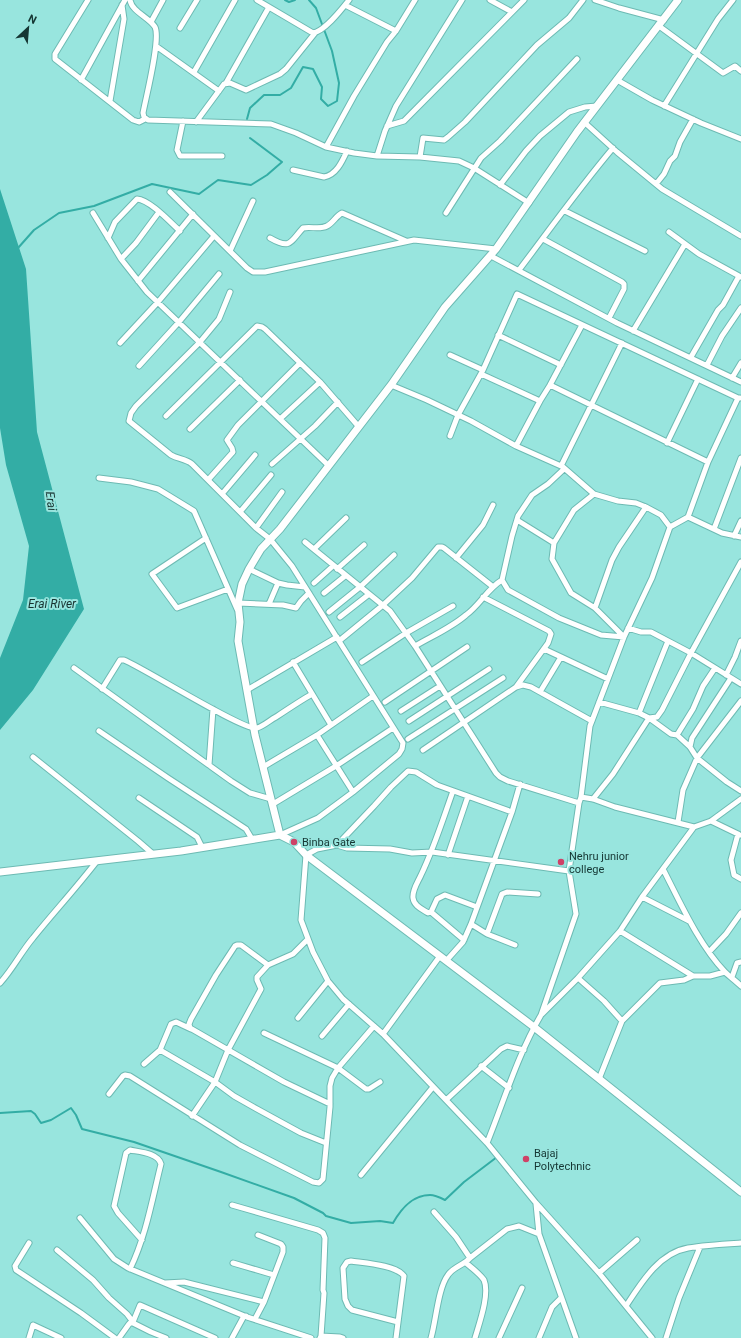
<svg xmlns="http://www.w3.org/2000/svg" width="741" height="1338" font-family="Roboto,sans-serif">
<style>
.water{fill:#33ada5}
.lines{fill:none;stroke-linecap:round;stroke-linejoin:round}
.stream{stroke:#33ada5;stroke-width:2}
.street-casing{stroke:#6dbab3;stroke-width:7}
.secondary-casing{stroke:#6dbab3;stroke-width:9}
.street{stroke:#fff;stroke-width:5}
.secondary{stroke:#fff;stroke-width:7}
.poi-dot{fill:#cf4167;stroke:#98e5de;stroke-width:1.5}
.labels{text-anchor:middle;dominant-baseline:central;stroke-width:4;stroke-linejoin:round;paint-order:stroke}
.poi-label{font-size:11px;fill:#153633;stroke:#98e5de;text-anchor:start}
.water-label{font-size:12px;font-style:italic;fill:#17312f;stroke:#98e5de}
</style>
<rect width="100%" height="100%" fill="#98e5de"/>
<path class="water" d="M0 189 26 269 37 432 84 609 33 690 0 730V658L23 600 29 546 6 465 0 428Z"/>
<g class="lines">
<path class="stream" d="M285 0 289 2 295 0
M247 119 250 108 264 95H280L291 88 303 67 313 69 322 87 321 99 328 106 337 101 339 83 332 51 316 8 309 0
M18 248 34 230 59 213 94 206 152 184 199 194 218 180 251 185 267 175 282 162 250 138
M0 1113 31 1111 35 1114 41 1123 51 1120 71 1108 76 1115 82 1129 134 1142 221 1172 294 1198 323 1213 326 1216 351 1223 380 1221 393 1223C401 1209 412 1195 430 1195 435 1195 441 1198 445 1200L464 1182 497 1157"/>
<defs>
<path id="street" d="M88 0 55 54V59L133 120 139 122 145 119
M130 0C132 12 149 17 155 27 161 39 146 97 143 113L144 117 148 120 271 124 296 133 326 147 354 153 377 156 420 157 459 161 474 168 529 203
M257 0 313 33C325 31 341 10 349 0
M490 0 512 12
M595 0 619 8 664 20
M345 5 396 31
M151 22 163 0
M659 26 723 73 735 66 741 71
M180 28 197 0
M156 46 219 91
M194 72 235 0
M81 80 125 0
M617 80 652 100 701 123 741 139
M226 83 269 7
M110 101 124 19 122 5
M664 106 718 19 733 0
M183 121 177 150 180 156H222
M196 122 224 84 230 83 246 90 280 74 286 69 315 33
M584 122 617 152 662 189 741 236
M387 126 404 121 524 0
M326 147 354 96 387 42 396 31 415 0
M377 156 385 131 396 106 462 0
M420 157 423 138 444 140 448 137 465 122 537 45 569 18 583 0
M293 170 324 177C336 175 342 162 347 151
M656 184 664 174 670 161 675 156 680 142 693 119
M500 185 526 151 540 136 569 112 585 107 597 106
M170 192 247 268 253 272H265L414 240 496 249
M565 211 645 251
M93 213 121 259 147 292 329 466
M446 213 481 158 500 141 577 59
M669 232 699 254 741 277
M108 238 115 222 137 199C150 200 170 222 180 231
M270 238C291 250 290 242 303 228 311 226 319 230 327 226 333 223 336 216 342 213L406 241
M543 239 622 282 624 284V289L609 318
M230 251 253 201
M491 256 617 323 741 382
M121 259 136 243 159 212
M519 270C550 229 580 187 613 148
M138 281 193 214
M230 292 219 319 200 342 136 406 131 413 129 421 171 455C178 459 186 459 192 464L256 528 270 539 292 566 403 743 402 749 399 754 353 792 318 818 280 835
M582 325 550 385 708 462
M633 331 685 244
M498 335 561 365
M120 343 158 302 214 236
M450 355 483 370
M691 357 718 310 723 305 739 276
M707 365 722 336 741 308
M139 366 179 322 219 274
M481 374 540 401 550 385
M732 378 741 363
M391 385 427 400 471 421 516 446 561 466 622 343
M166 416 257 326 262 327 265 329 320 382 359 427
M280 419 320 382
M190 429 240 380
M450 436 458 415 483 370 517 294 738 398
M667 443 698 379
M516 446 540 401
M272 464 315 426 338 402
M563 467 594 494 618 501 636 503 646 507 661 515 670 527
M99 478 131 482 158 489 194 511 237 609
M208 480 233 452 232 448 227 440 238 425 300 363
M222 494 255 455
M240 512 271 475
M688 517 708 462 738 398H740
M256 528 282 492
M714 529 741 458
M734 536 741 521
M206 538 152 574 177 608 228 589
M305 542 390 611 415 646C432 636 451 628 466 615 480 605 487 589 502 580L512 536 518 516 532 495 548 484 564 469
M554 543 574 510 594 494
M314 549 346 518
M456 558 483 525 493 505
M249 569 278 583 287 585 305 587
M337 569 364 545
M502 580 508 590 559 618 601 635 624 637 595 608 571 593 552 559 554 543 517 520
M314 583 333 566
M324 593 345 576
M483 597 549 631 551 634 548 643 516 687
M238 603 283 605 296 608 301 601 309 593
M269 604 278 583
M595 608 612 560 619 547 646 507
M329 612 360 587 394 555
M340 617 368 595
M628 628 641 632H651L691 653 741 684
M339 641 383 605 412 578 438 547H442L444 548 492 586
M415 646 496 773 500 777 508 781 579 803
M544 649 608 679
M293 662 331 725
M362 662 406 633 453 606
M74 668 231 781 250 793 271 799
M726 675 735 657 741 641
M102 689 120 660H124C144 668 245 732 257 728 264 726 270 720 276 717 288 709 300 701 312 694
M247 690 337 637
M540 692 561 657
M385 702 467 647
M599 702 639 713 649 718 671 734 677 735 690 747 697 758 727 782 741 791
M401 711 440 686
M639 713 668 641
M409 721 489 669
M99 731 168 778 246 829 252 839
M317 735 353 792
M677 735 693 709 703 686 715 668
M408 739 503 678
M690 747 692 738 731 678
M423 750 516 687 523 685 531 687 592 721
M33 757 138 841 153 854
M209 765 213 709
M263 767 317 735 373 696
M453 791C443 819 434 848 421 875 418 882 412 890 413 898 414 906 422 909 428 913L431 912 464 940
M581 797 593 799 615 807 694 827
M139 798 197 837 202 847
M593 799 613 774 649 718 657 717 662 710 691 653 741 562
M273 804 336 766 393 728
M711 821 740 835
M678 822 683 790 697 758 741 701
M738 834 731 860 734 875 741 879
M337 845 374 806 391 787 408 771 416 772 437 785 512 812
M448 855 468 796
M663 869C680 902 699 945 725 972 730 977 736 981 741 986
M569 871 432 852 412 853 390 849 347 848 337 845 317 849 306 855 301 920 313 952 328 981 343 999 383 1034 487 1143 536 1203 599 1273 652 1338
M642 897 689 921
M431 912 437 899 445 895 477 907
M471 924 487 934 515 945
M620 931 693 976
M487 934 502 894 507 892 538 894
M709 952 726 934 741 913
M446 961 463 942 471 924 512 812 520 784
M268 965 241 945H237L235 946 216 975 191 1019 189 1024 190 1028 284 1082 330 1104
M732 977 737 963 741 962
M578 978 604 1001 622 1021
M0 983C13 969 21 952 33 938 54 912 77 887 97 861
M542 1014 578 978 620 931 642 897 694 827 711 821 741 799
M298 1018 328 981
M264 1033 338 1068 366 1089H369L380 1082
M383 1034 440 956
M322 1036 349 1004
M160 1050 215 1082 234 1096 257 1109 301 1133 326 1143
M144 1064 160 1050 171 1024 176 1022 191 1029
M481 1066 509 1088
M599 1079 622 1021 660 983 684 980 693 976H710L725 972
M109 1094 123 1076 125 1075 130 1076 240 1145 313 1182 319 1183 323 1179 330 1107V1086L332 1078 338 1068 374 1026
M446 1100 501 1049 507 1046 524 1050
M192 1116 215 1082 228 1050 261 989 257 980V977L268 965 293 954 308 939
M487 1143C504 1101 518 1054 541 1015L576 914 569 871 579 803 581 797 590 726 624 637 652 578 670 527 688 517 722 533 741 537
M361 1175 433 1087
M536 1204 539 1234 576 1338
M232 1205 318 1230 323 1233 325 1238 323 1290 324 1293 321 1336
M434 1212 456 1237 470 1258
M80 1218 114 1259 128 1268 247 1317 311 1338
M29 1243 15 1266 16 1270 81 1313 115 1338
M57 1250 93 1280 109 1298 127 1314 133 1322
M233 1263 274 1275
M466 1263C472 1268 480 1274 484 1280 490 1294 479 1324 475 1338
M130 1269C146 1236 152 1200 161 1164 158 1153 140 1152 130 1150L126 1153 114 1206 118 1213 142 1240
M599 1273 637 1240
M165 1283 184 1282 264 1302
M626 1306C641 1283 659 1253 688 1248 705 1245 724 1244 741 1243
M253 1319H255L264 1302 283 1252V1247L281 1244 258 1235
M133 1322 140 1305 215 1338
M29 1338 33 1325 61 1338
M119 1338 129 1324 131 1322 151 1332 166 1338
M232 1338 244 1316H246
M320 1338 321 1336 340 1337 343 1338
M396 1338 404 1276C396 1265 364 1263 351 1261L347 1262 343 1268 345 1299 348 1306 352 1310 398 1322
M431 1338C436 1321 438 1288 448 1275 453 1267 464 1265 470 1258L507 1229 519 1226 539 1234
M499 1338 522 1288
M539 1338 552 1307 561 1298
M666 1338 679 1298 700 1247"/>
<path id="secondary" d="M280 835 255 735 238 641 240 622 238 603 242 584 249 569 261 549 280 529 391 385 445 307 496 249 577 132 678 0
M0 872 181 851 280 835 294 842 306 855 534 1027 741 1192"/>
</defs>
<use href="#street" class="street-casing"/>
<use href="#secondary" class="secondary-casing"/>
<use href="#street" class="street"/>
<use href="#secondary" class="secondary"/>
</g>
<g class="poi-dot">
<circle cx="294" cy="842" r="4"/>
<circle cx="561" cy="862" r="4"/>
<circle cx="526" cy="1159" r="4"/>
</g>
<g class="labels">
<g class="poi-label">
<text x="302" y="842">Binba Gate</text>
<text x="569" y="856">Nehru junior<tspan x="569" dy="13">college</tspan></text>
<text x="534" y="1153">Bajaj<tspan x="534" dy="13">Polytechnic</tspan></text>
</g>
<g class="water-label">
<text transform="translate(51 501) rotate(82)">Erai</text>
<text x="52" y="604">Erai River</text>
</g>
</g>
<g transform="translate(28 28) rotate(26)" stroke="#98e5de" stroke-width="3" paint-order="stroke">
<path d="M0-3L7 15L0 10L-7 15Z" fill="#153633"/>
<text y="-6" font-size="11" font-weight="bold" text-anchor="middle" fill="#153633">N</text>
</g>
</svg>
